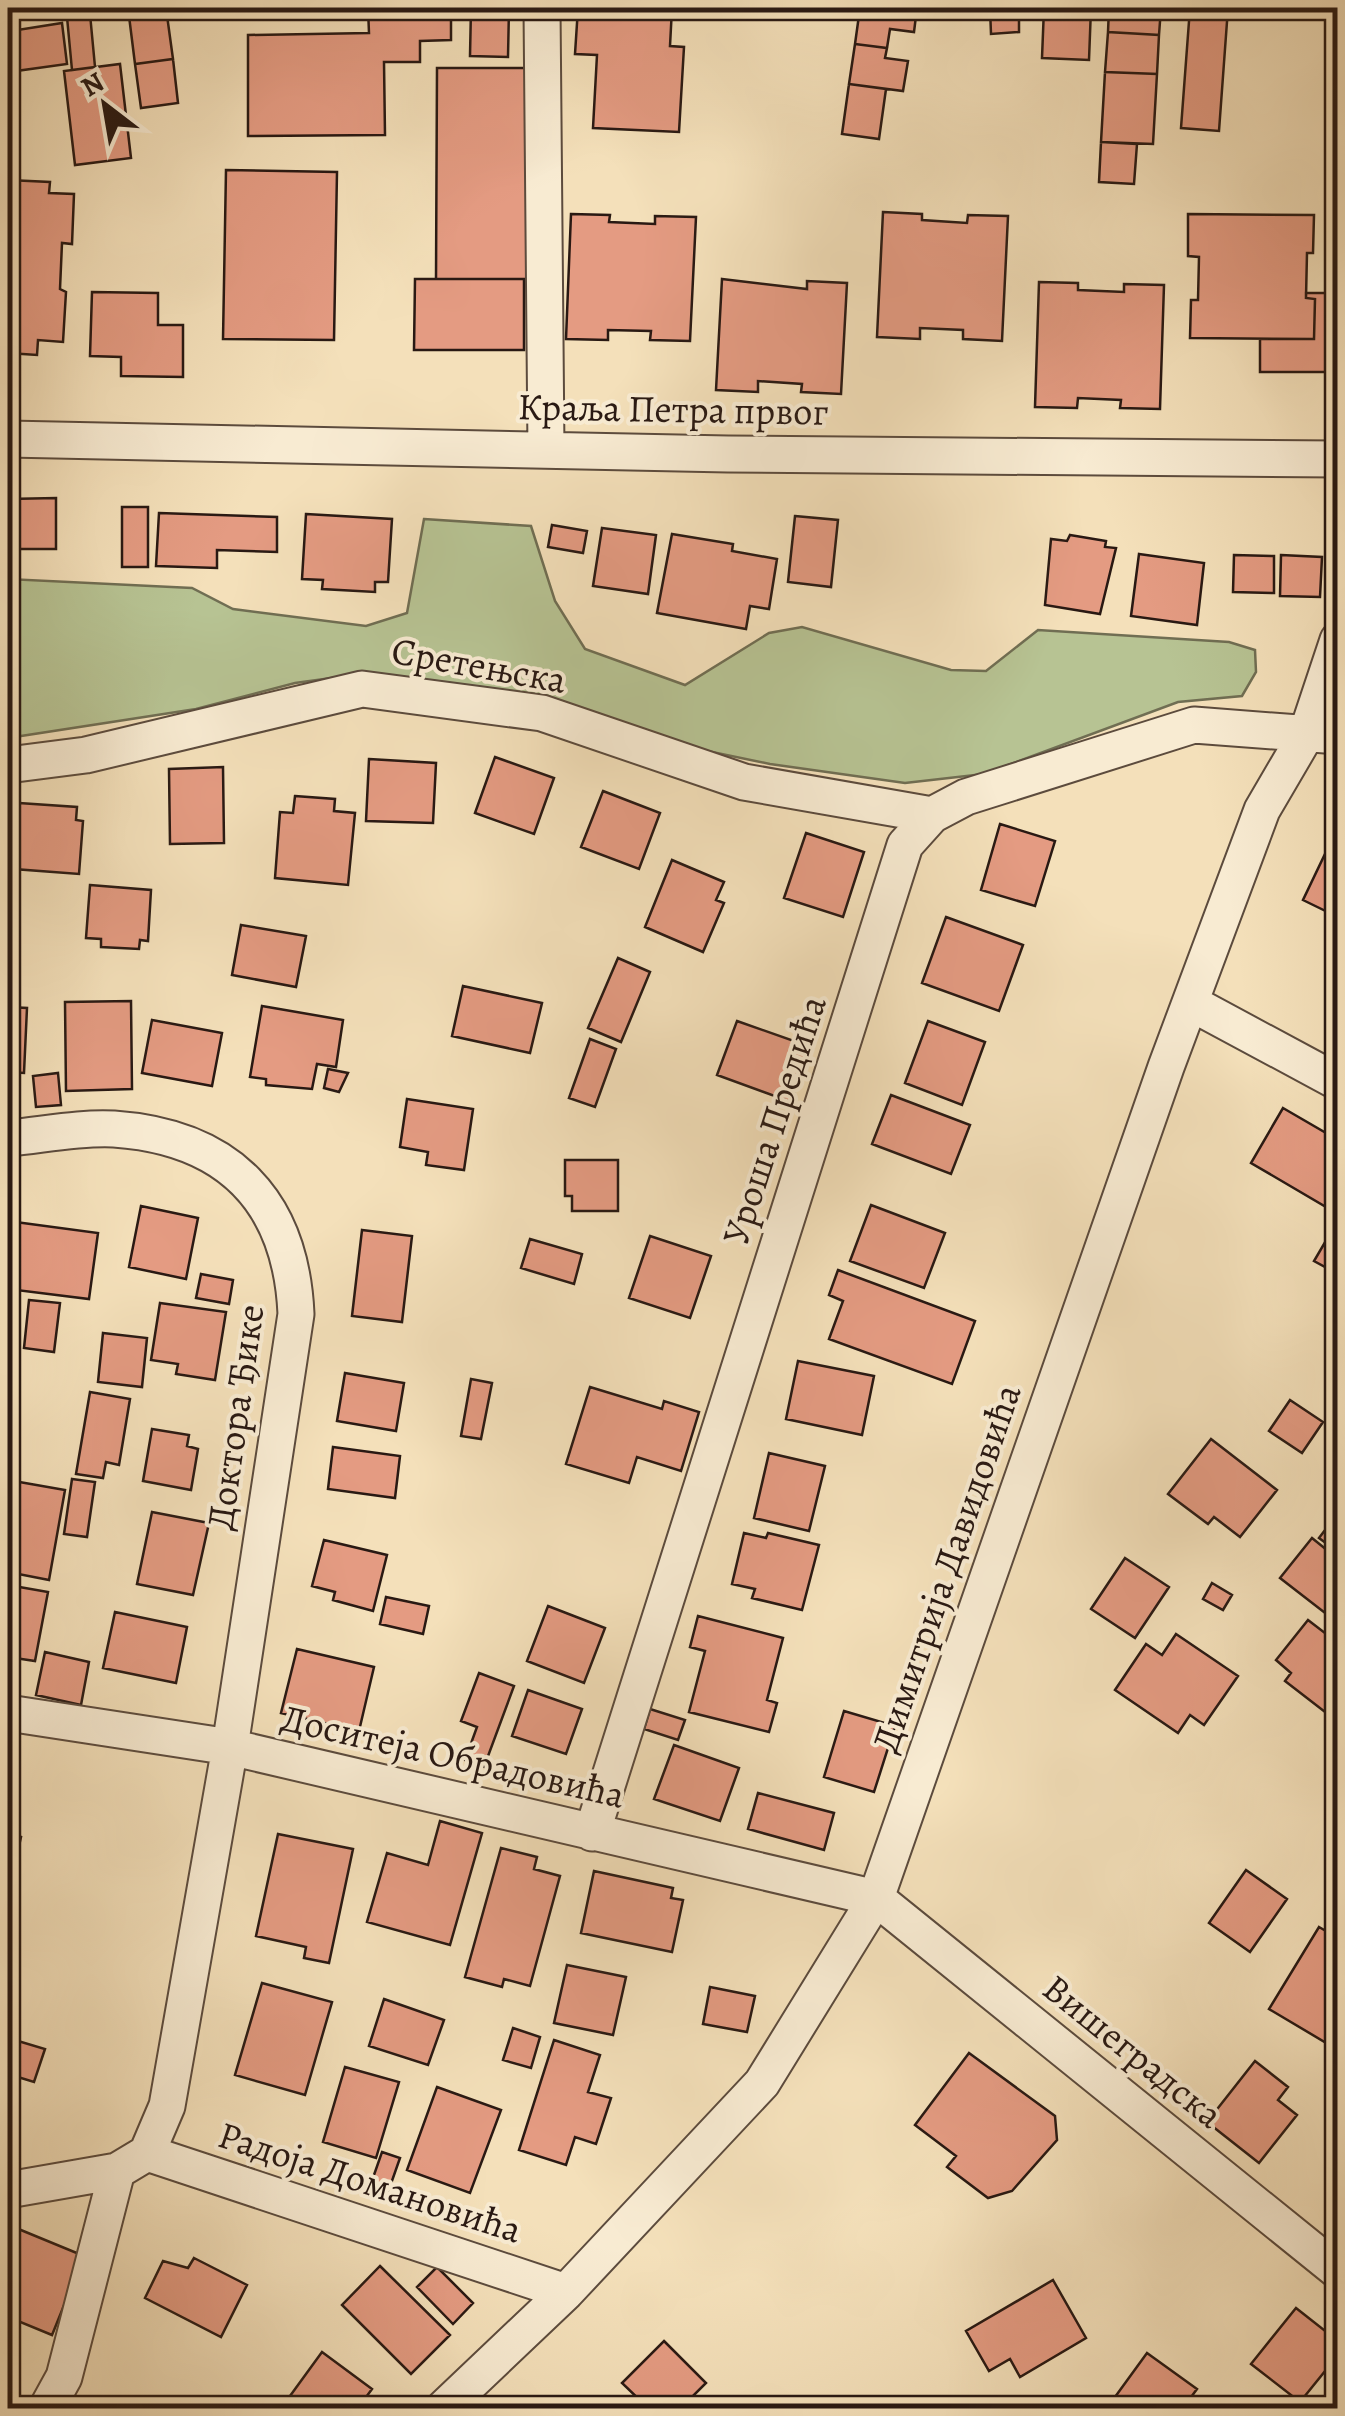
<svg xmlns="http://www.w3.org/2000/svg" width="1345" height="2416" font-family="Alegreya,serif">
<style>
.green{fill:#b7c393;stroke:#706e53;stroke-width:2.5}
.building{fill:#e49b82;stroke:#291913;stroke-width:2.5}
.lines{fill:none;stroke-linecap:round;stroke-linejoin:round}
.minor-casing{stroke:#5c4b3d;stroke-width:39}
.minor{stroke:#f8ebd2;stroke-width:35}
.labels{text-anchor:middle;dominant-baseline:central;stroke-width:8;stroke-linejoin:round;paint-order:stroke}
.street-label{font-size:38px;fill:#291913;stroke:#f8ebd2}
</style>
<rect width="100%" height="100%" fill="#f4e0ba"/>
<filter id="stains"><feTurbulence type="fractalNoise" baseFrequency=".002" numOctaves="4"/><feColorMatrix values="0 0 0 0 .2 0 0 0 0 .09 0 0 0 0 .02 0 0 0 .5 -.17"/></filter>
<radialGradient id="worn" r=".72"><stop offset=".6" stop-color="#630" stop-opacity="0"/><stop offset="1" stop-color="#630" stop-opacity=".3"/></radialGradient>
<path class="green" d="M424 519 531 526 555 601 585 649 685 685 769 633 802 627 951 670 986 671 1038 630 1229 642 1255 650 1256 672 1242 696 1178 702 984 774 905 783 770 764 346 676 295 683 196 709 8 738V579L192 588 233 609 366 626 407 613Z"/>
<path class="building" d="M54 8H97L98 13 55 19Z
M128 8H166L173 59 135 64Z
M368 8H451V40L420 41V62H384L385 135 248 136V35L369 33Z
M471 8H509L508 57 470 56Z
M578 8H672L670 46 684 47 679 132 593 128 597 55 575 54Z
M860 8H917L914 32 890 29 887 48 855 44Z
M990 8H1036V10L1019 11V32L991 34Z
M1044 8H1091L1089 60 1042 58Z
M1109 8H1161L1159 35 1108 32Z
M1190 8H1228L1219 131 1181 128Z
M90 14 95 67 72 70 67 17Z
M62 23 67 64 16 71 11 31Z
M1108 32 1159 35 1157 74 1105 72Z
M855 44 887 48 885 58 908 61 903 91 849 84Z
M173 59 178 103 141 108 135 64Z
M120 64 131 158 75 165 64 71Z
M437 68H528L527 279H436Z
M1105 72 1157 74 1153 144 1101 142Z
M849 84 886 89 879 139 842 134Z
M8 114 19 115 17 149 8 148Z
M1101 142 1137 144 1134 184 1099 182Z
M226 170 337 172 334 340 223 339Z
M8 180 50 182 49 193 74 194 72 244 62 243 60 289 66 292 63 342 38 340 37 355 8 353Z
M883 212 922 214V220L967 223 968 215 1008 216 1002 341 963 339V330L920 328V339L877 337Z
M571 214 610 215 609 222 655 224V216L696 217 690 341 650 340 651 331 608 330V340L566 339Z
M1188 214 1314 215 1313 253H1307L1306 298 1315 299 1314 339 1190 338 1191 300H1198L1199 257 1188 256Z
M415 279H524V350H414Z
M722 279 807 289V281L847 283 841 394 801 392 802 384 758 381V392L716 390Z
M1039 282 1078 283V290L1124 292V284L1164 285 1160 409 1120 408 1121 400 1078 398 1077 408 1035 407Z
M92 292 158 293V325H183V377L121 376V357L90 356Z
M1306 293H1338V372H1260V339H1314L1315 299 1306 298Z
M56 498V549H8V499Z
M122 507H148V567H122Z
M159 513 277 517V552L217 550V568L156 566Z
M306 514 392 519 388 582H375V592L322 589 323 580 302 579Z
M795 516 838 520 831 587 788 582Z
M552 525 587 531 583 553 548 547Z
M602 528 656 535 648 594 593 586Z
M672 534 733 544 732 551 777 559 769 609 750 606 746 629 657 613Z
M1070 535 1106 541 1105 547 1116 548 1100 614 1045 605 1051 539 1067 541Z
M1139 554 1204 563 1197 625 1131 616Z
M1234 555 1274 556V593L1233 592Z
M1281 555 1322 557 1320 597 1280 596Z
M495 757 554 778 534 834 475 813Z
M369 759 436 763 433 823 366 821Z
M223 767 224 843 170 844 169 769Z
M603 791 660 813 639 869 581 847Z
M295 796 335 799 334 811 355 813 348 885 275 878 280 812 293 813Z
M19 803 77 807 76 820 83 821 79 874 14 869Z
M1000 824 1055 841 1035 906 981 890Z
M806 833 864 852 843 917 784 898Z
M1325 854 1338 860V917L1303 900Z
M672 860 724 882 716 900 724 903 703 952 645 927Z
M90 885 151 890 148 941 140 940 139 949 101 947V939L86 938Z
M946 917 1023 945 999 1011 922 983Z
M241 925 306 936 296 987 232 975Z
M618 958 650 972 621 1042 588 1028Z
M463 986 542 1003 530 1053 452 1036Z
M131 1001 132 1089 66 1091 65 1002Z
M262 1006 343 1020 336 1067 317 1064 312 1089 266 1085V1079L250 1077Z
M8 1007 27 1008 24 1073 8 1072Z
M152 1020 222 1033 212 1086 142 1073Z
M737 1021 811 1047 791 1102 717 1075Z
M928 1021 985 1042 962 1105 905 1083Z
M590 1039 616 1049 595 1107 569 1098Z
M328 1069 348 1073 339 1092 324 1088Z
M58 1073 61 1105 36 1107 33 1076Z
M891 1095 970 1125 951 1174 872 1144Z
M407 1099 473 1109 464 1170 426 1165 428 1152 400 1147Z
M1283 1108 1338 1140V1214L1251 1163Z
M565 1160H618V1211H572V1196H565Z
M871 1205 945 1233 924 1288 850 1261Z
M141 1206 198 1218 186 1279 129 1267Z
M8 1221 98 1233 89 1299 8 1289Z
M362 1230 412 1236 402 1322 352 1316Z
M1331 1232 1338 1236V1274L1314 1261Z
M650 1236 711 1256 690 1318 629 1298Z
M530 1239 582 1254 574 1284 521 1268Z
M838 1270 975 1321 952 1384 829 1339 843 1301 829 1295Z
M201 1274 233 1280 229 1304 196 1298Z
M29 1300 60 1303 54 1352 24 1348Z
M160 1303 226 1312 215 1380 176 1374 178 1364 151 1360Z
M103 1333 147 1338 142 1387 98 1382Z
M798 1361 874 1376 862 1435 786 1419Z
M345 1373 404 1383 396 1431 337 1421Z
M471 1379 492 1383 481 1439 461 1436Z
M590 1387 662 1409 664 1401 699 1412 681 1471 637 1457 629 1483 566 1464Z
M90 1392 130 1399 119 1465 106 1462 103 1478 76 1474Z
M1290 1400 1323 1422 1302 1453 1269 1431Z
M152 1429 189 1435 187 1446 198 1449 191 1490 143 1481Z
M1211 1439 1277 1490 1240 1537 1214 1517 1208 1524 1168 1494Z
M333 1447 400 1456 395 1498 328 1489Z
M769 1453 825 1466 809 1531 754 1518Z
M72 1479 95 1482 87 1537 64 1534Z
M8 1480 65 1490 49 1580 8 1572Z
M152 1512 209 1523 193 1595 137 1584Z
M1338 1513V1552L1319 1538Z
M744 1533 766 1538 768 1533 819 1545 802 1610 752 1598 755 1589 732 1584Z
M1312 1538 1338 1559V1623L1280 1578Z
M324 1540 387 1555 373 1611 333 1600 335 1592 312 1586Z
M1125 1558 1169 1587 1135 1638 1091 1609Z
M1212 1583 1232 1595 1223 1610 1203 1599Z
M8 1585 48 1592 35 1661 8 1657Z
M386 1597 429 1606 423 1634 380 1624Z
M548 1606 605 1628 584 1683 527 1661Z
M115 1612 187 1627 176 1683 103 1668Z
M698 1616 783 1638 767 1700 777 1703 769 1732 689 1712 705 1651 690 1647Z
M1308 1620 1338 1643V1722L1285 1681 1291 1673 1276 1660Z
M1176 1634 1238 1676 1204 1725 1190 1715 1178 1733 1115 1690 1146 1644 1162 1655Z
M297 1649 374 1667 359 1731 281 1713Z
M45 1652 89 1662 81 1705 36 1695Z
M479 1673 514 1686 484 1767 465 1760 477 1727 461 1721Z
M528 1690 582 1709 566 1754 512 1736Z
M650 1709 685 1720 678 1740 644 1729Z
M844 1711 895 1726 874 1792 824 1777Z
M674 1745 739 1768 720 1821 654 1799Z
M758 1793 834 1813 824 1850 748 1829Z
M440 1821 482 1833 450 1945 367 1922 387 1853 428 1865Z
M8 1834 21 1837 8 1896Z
M278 1834 353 1849 329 1963 304 1958 306 1947 256 1936Z
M501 1848 537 1857 534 1869 560 1876 530 1986 504 1979 502 1987 465 1977Z
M1246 1870 1287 1899 1250 1952 1209 1923Z
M594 1871 673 1888 671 1898 683 1900 672 1952 581 1933Z
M1319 1927 1338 1938V2050L1269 2009Z
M567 1965 626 1977 613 2035 554 2023Z
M262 1983 332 2002 305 2095 235 2075Z
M710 1987 755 1996 747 2032 703 2024Z
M384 1999 444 2020 428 2065 369 2046Z
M513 2028 540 2037 531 2068 503 2060Z
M8 2038 45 2049 34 2082 8 2074Z
M554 2040 600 2055 588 2092 611 2098 596 2144 575 2137 566 2165 519 2150Z
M969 2053 1055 2116 1057 2140 1012 2191 988 2198 947 2167 956 2156 915 2125Z
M1255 2061 1288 2087 1278 2100 1297 2115 1259 2163 1207 2122Z
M345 2067 399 2082 376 2158 323 2142Z
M437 2087 501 2110 470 2193 407 2170Z
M382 2152 400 2158 386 2198 368 2192Z
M16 2228 84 2256 52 2335 8 2317V2250Z
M194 2258 247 2285 221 2337 145 2298 163 2261 188 2268Z
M380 2266 450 2335 411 2374 342 2305Z
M437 2267 473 2303 453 2324 417 2287Z
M1053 2280 1086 2338 1020 2377 1010 2359 989 2371 966 2331Z
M1296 2308 1338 2341V2355L1300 2402 1251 2364Z
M664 2341 706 2383 681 2408H648L622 2383Z
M322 2352 372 2389 358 2408H306L290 2396Z
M1147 2353 1197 2389 1183 2408H1107Z"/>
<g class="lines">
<defs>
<path id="minor" d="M542 8 546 450
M8 439 728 454 1338 459
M8 765 86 755 362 689 542 713 744 782 932 815
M1191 1003 1338 1082
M8 1138C42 1135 80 1127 114 1129 229 1137 291 1201 296 1314L230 1747 167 2106 147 2153 117 2171 8 2190
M8 1713 230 1747 876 1898 1338 2271
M592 1833 905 845 932 815 966 797 1194 725 1338 736
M147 2153 566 2292
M47 2408 64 2377 117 2171
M444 2408 566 2292 762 2083 876 1898 1166 1067 1262 810 1307 733 1338 640"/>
</defs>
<use href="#minor" class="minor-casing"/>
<use href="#minor" class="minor"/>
</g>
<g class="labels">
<g class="street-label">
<text transform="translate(673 409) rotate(1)">Краља Петра првог</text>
<text transform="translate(479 665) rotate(10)">Сретењска</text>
<text transform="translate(774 1120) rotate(-72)">Уроша Предића</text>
<text transform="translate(235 1417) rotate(-82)">Доктора Ђике</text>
<text transform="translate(946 1568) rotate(-71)">Димитрија Давидовића</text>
<text transform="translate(453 1756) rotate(13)">Доситеја Обрадовића</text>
<text transform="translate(1133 2051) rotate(39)">Вишеградска</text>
<text transform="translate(370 2182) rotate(18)">Радоја Домановића</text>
</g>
</g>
<rect width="1345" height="2416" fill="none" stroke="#f4e0ba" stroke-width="40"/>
<rect x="10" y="10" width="1325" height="2396" fill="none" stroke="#291913" stroke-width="5"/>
<rect x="20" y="20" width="1305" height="2376" fill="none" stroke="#291913" stroke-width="2.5"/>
<g transform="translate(105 105) rotate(329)" stroke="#f8ebd2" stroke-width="8" paint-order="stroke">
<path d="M0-8L18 38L0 25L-18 38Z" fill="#291913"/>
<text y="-15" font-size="28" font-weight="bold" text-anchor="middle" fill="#291913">N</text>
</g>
<rect width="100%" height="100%" filter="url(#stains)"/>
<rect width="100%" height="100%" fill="url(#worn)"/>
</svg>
